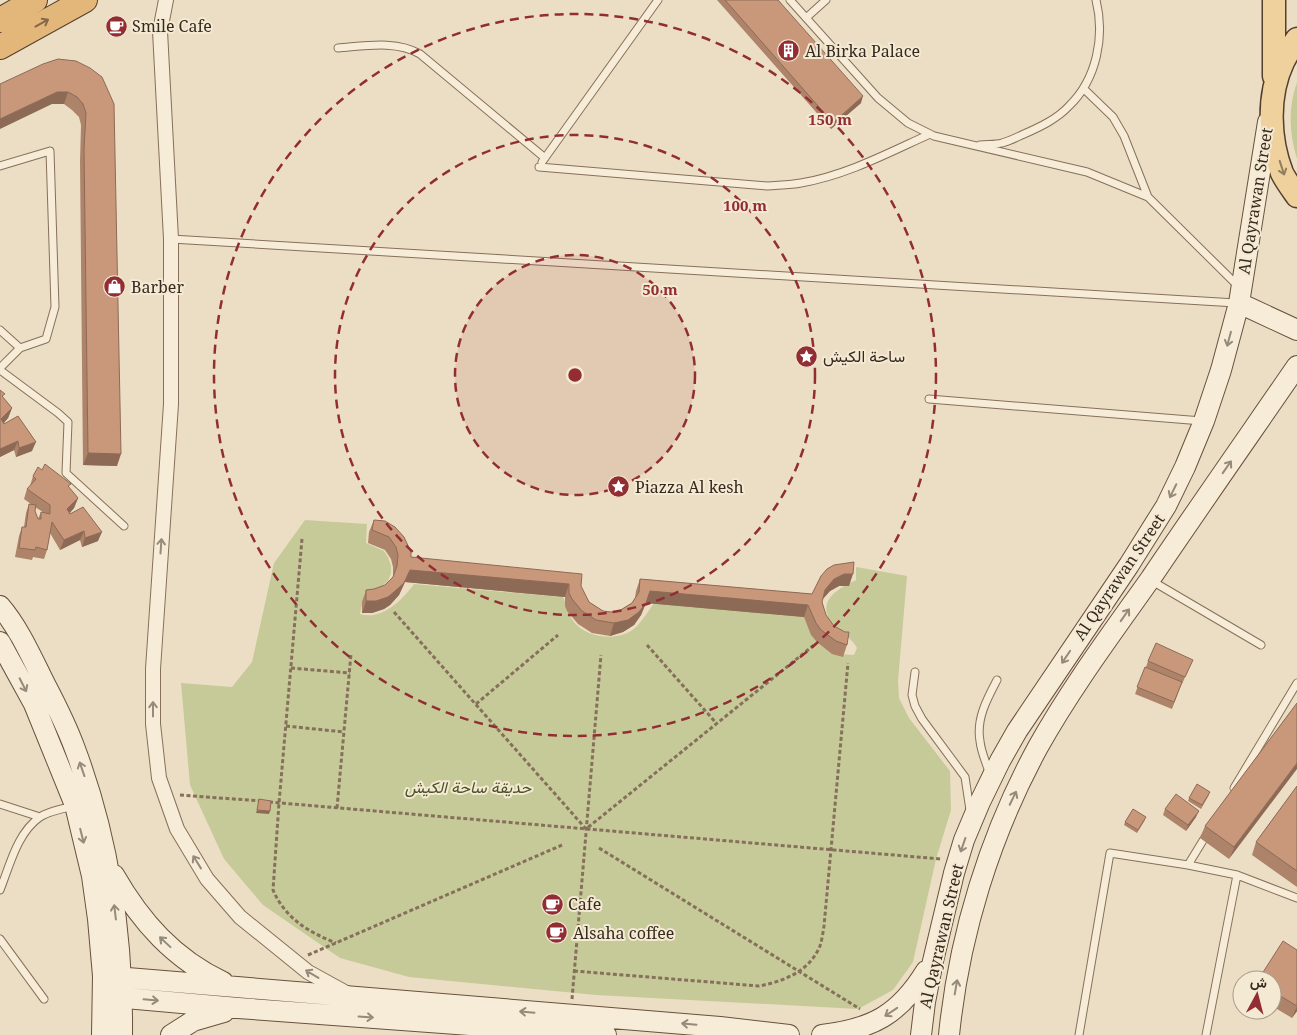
<svg xmlns="http://www.w3.org/2000/svg" width="1297" height="1035" font-family="'Noto Serif',Vazirmatn,serif">
<style>
.green{fill:#c6ca98}
.lines{fill:none;stroke-linecap:round;stroke-linejoin:round}
.service-casing{stroke:#86705b;stroke-width:9}
.minor-casing{stroke:#86705b;stroke-width:16}
.secondary-casing{stroke:#68513e;stroke-width:22}
.primary-casing{stroke:#543f2f;stroke-width:25}
.trunk-casing{stroke:#543f2f;stroke-width:26}
.path{stroke:#86705b;stroke-width:3;stroke-dasharray:4 2.5;stroke-linecap:butt}
.service{stroke:#f7ecd7;stroke-width:7}
.minor{stroke:#f7ecd7;stroke-width:14}
.secondary{stroke:#f7ecd7;stroke-width:20}
.primary{stroke:#eed19d;stroke-width:22}
.trunk{stroke:#e3b67a;stroke-width:24}
.wall{fill:#ad836a;fill-rule:evenodd}
.shaded-wall{fill:#8d6a56}
.building{fill:#c9987b;stroke:#8d6a56}
.oneway{stroke:#846847}
.oneway2{stroke:#927d5e}
.oneway3{stroke:#968a7a}
.ring{fill:none;stroke:#922e33;stroke-width:2.5;stroke-dasharray:9 6}
.labels{text-anchor:middle;dominant-baseline:central;stroke-width:4;stroke-linejoin:round;paint-order:stroke}
.poi-label{font-size:16px;fill:#36291e;stroke:#f4e9d3;text-anchor:start}
.street-label{font-size:16px;fill:#36291e;stroke:#f4e9d3}
.park-label{font-size:16px;font-style:italic;fill:#495226;stroke:#f4e9d3}
.centre{fill:#922e33;stroke:#f4e9d3;stroke-width:2.5}
.ring-label{font-size:15px;text-anchor:middle;font-weight:bold;fill:#922e33;stroke:#f4e9d3;stroke-width:4;stroke-linejoin:round;paint-order:stroke}
</style>
<rect width="100%" height="100%" fill="#ecdec4"/>
<path class="green" d="M1297 82V159C1289 132 1288 108 1297 82Z
M305 520 367 524 366 543 384 551 388 557 391 566V573L388 581 374 593 365 592 360 614C382 621 403 599 414 584L563 597C567 605 569 616 574 622 587 639 621 642 636 627 643 620 649 610 655 602L806 615 839 654 854 655 857 648C852 638 842 634 834 627 831 624 830 620 828 617 820 597 842 587 856 580V567L907 576 898 681 899 698 909 718 950 771 951 810 936 859 913 962 893 990 858 1009 596 995 409 977 340 958 263 905 224 859 190 785 181 683 232 687 252 662 274 563Z"/>
<g class="lines">
<defs>
<path id="service" d="M790 0 878 98 908 123 934 136 1087 172 1148 197 1238 286
M806 18 826 0
M338 48C365 46 396 40 420 54L545 158
M1084 89 1113 117 1124 136 1148 197
M980 145C987 144 995 145 1002 143 1010 141 1017 137 1024 134 1040 127 1057 119 1069 106 1097 79 1105 36 1096 0
M542 162 658 0
M0 166 50 151 55 307 46 339 20 348 0 330
M539 167 767 186C778 185 790 185 801 183 847 175 888 153 930 134
M171 239 1236 303
M0 368 20 348
M0 370 58 413 68 422 66 473 124 526
M929 399 1202 421
M1152 581 1261 645
M915 672 912 695 915 706 922 719 965 777 970 810
M989 772C986 762 981 752 980 741 976 719 987 699 997 680
M1234 788 1297 683
M0 804 40 817
M1188 865 1207 834
M0 890C10 865 17 833 40 817 49 811 62 809 74 806
M0 939 44 999
M1079 1035 1110 853 1188 865 1237 875 1297 898
M1206 1035 1237 875"/>
<path id="minor" d="M166 0 160 31 171 239V404L153 669V724L159 778 177 829 207 879 240 917 308 972 348 994"/>
<path id="secondary" d="M1239 303 1297 330
M0 606C19 628 32 658 45 684 56 705 67 727 75 749 110 842 123 937 122 1035
M0 642 34 704 75 805 92 876 98 919 103 976 102 1035
M114 875C141 922 174 959 223 982
M103 976 720 1027 789 1035
M103 996 238 1008 606 1035
M171 1035 193 1021 224 1012
M822 1035C872 1029 899 1015 926 971
M921 1035 925 1002 933 961 954 873 964 840 980 802 1000 761 1017 731 1129 565 1166 506 1185 467 1204 421 1221 370 1239 303 1268 122
M949 1035C959 935 990 835 1038 747 1071 688 1112 633 1151 578 1199 507 1248 437 1297 366"/>
<path id="primary" d="M1274 0V76
M1297 39C1292 46 1287 54 1283 62 1267 96 1269 139 1282 173 1286 181 1292 189 1297 196"/>
<path id="trunk" d="M0 20 35 0
M0 47 85 0"/>
</defs>
<use href="#service" class="service-casing"/>
<use href="#minor" class="minor-casing"/>
<use href="#secondary" class="secondary-casing"/>
<use href="#primary" class="primary-casing"/>
<use href="#trunk" class="trunk-casing"/>
<path class="path" d="M302 539 279 803 273 890C285 918 308 932 336 943
M394 612 586 829 814 645
M647 645 717 724
M291 668 350 673
M476 704 558 635
M286 726 344 732
M180 795 261 801
M269 802 941 859
M337 808 351 654
M599 848 860 1009
M308 955 562 845
M574 971 759 986C784 981 809 972 820 946 822 940 823 932 824 926L848 663
M572 999 601 655"/>
<use href="#service" class="service"/>
<use href="#minor" class="minor"/>
<use href="#secondary" class="secondary"/>
<use href="#primary" class="primary"/>
<use href="#trunk" class="trunk"/>
</g>
<path class="wall" d="M717 0H778L861 103 831 129Z
M90 68 117 466 83 465 80 161 81 125 79 117 72 110 64 104H52Z
M0 390 3 398 12 408 8 418 4 423 32 451 16 457 14 450 0 457Z
M42 470 69 488 78 498 74 508 70 513 98 541 82 547 80 540 60 550 50 533 47 550 44 559 33 557 32 560 15 557 19 536 22 527H24L26 513 29 504H31L24 499 27 489 30 486 33 476ZM35 507 43 512H41L38 519 35 511Z
M374 520 411 557 581 586 589 602 603 611 611 612 619 611 632 603 635 598 636 591 640 579 812 594 821 576 849 586H839L830 591 822 600V602L826 615 847 645 843 657 832 654 817 642 811 635 804 617 646 603 641 615 634 625 623 632 610 636 592 633 578 624 567 611 565 606V597L405 582 399 595 390 605 384 609 372 613H362V602L366 590 374 589 385 585 393 578V567L391 559 385 550 368 543 369 532Z
M1148 661 1190 666 1182 684V683L1172 709 1135 694 1145 667 1156 672 1146 667Z
M1297 703 1229 859 1200 838 1205 826Z
M1297 786V887L1252 855 1256 842Z
M1209 795 1201 809 1188 801 1189 798Z
M1165 809 1196 817 1186 831 1163 815Z
M1145 820 1137 833 1124 825 1125 822Z
M1297 950V1011L1292 1018 1272 1006V980Z"/>
<path class="shaded-wall" d="M57 92H68L64 104H52L0 129V119Z
M863 96 861 103 831 129 833 123Z
M12 408 8 418 0 427 1 419Z
M18 441 14 450 0 457V449Z
M36 442 32 451 16 457 19 448Z
M88 453 121 454 117 466 83 465Z
M78 498 74 508 64 519 67 509Z
M84 531 80 540 60 550 64 540Z
M102 532 98 541 82 547 85 538Z
M410 570 569 584 565 597 405 582 399 595 390 605 384 609 372 613H362L366 601Z
M844 574H853L849 586H839L830 591 820 602 825 590 834 579Z
M650 591 808 605 804 617 646 603Z
M646 603 641 615 634 625 623 632 610 636 614 623Z
M1297 763V769L1229 859 1234 847Z
M257 810 270 811 269 814 256 813Z
M1199 811 1196 817 1186 831 1188 825Z
M1297 1006V1011L1292 1018Z"/>
<path class="building" d="M725 0H778L863 96 833 123Z
M58 59 76 61 90 68 102 77 114 104 121 454 88 453 84 149 86 113 83 104 77 97 68 92H57L0 119V84L43 64Z
M0 390 5 394 2 396 12 408 1 419 4 424 18 416 36 442 19 448 18 441 0 449Z
M45 464 71 484 68 486 78 498 67 509 70 514 83 507 102 532 85 538 84 531 64 540 52 522 47 550 36 547 35 550 19 548 22 527H26L29 504 36 505 35 511 38 519H41V512L50 514V505L27 489 36 479 33 476 38 467 42 470Z
M374 520 385 521 395 527 404 537 411 552V557L582 574 581 586 589 602 603 611 611 612 619 611 632 603 639 592 640 579 812 594 821 576 827 569 834 565 854 562 853 574H844L834 579 825 590 822 602 826 615 834 626 845 632H849L847 645 836 641 821 630 816 623 808 605 650 591 646 603 639 612 628 620 614 623 596 620 582 611 572 599 569 593V584L410 570 404 583 394 592 388 597 376 601H366V590L374 589 385 585 393 577 397 566 398 555 396 547 389 537 372 530Z
M1156 643 1193 660 1185 677 1148 661Z
M1145 667 1182 682 1174 702 1137 687Z
M1297 703V763L1234 847 1205 826Z
M1197 784 1210 792 1202 805 1189 798Z
M1297 786V871L1256 842Z
M1176 794 1199 811 1188 825 1165 809Z
M259 799 271 801 270 811 257 810Z
M1133 809 1146 817 1138 830 1125 822Z
M1283 941 1297 950V1006L1272 991V980H1258Z"/>
<defs><path id="oneway-shaft" d="M-6 0H5M1.5-3L5.5 0L1.5 3" fill="none" stroke-width="1.6" stroke-linecap="round" stroke-linejoin="round" transform="scale(1.25)"/></defs>
<use class="oneway" href="#oneway-shaft" transform="translate(42 23) rotate(-29)"/>
<use class="oneway2" href="#oneway-shaft" transform="translate(1282 168) rotate(72)"/>
<g class="oneway3">
<use href="#oneway-shaft" transform="translate(1229 339) rotate(105)"/>
<use href="#oneway-shaft" transform="translate(1227 467) rotate(-55)"/>
<use href="#oneway-shaft" transform="translate(1173 491) rotate(116)"/>
<use href="#oneway-shaft" transform="translate(161 546) rotate(-86)"/>
<use href="#oneway-shaft" transform="translate(1125 615) rotate(-55)"/>
<use href="#oneway-shaft" transform="translate(1066 657) rotate(124)"/>
<use href="#oneway-shaft" transform="translate(23 685) rotate(63)"/>
<use href="#oneway-shaft" transform="translate(153 709) rotate(-90)"/>
<use href="#oneway-shaft" transform="translate(82 769) rotate(-109)"/>
<use href="#oneway-shaft" transform="translate(1013 798) rotate(-64)"/>
<use href="#oneway-shaft" transform="translate(82 836) rotate(76)"/>
<use href="#oneway-shaft" transform="translate(963 845) rotate(109)"/>
<use href="#oneway-shaft" transform="translate(197 862) rotate(-122)"/>
<use href="#oneway-shaft" transform="translate(115 912) rotate(-97)"/>
<use href="#oneway-shaft" transform="translate(165 942) rotate(-137)"/>
<use href="#oneway-shaft" transform="translate(312 974) rotate(-149)"/>
<use href="#oneway-shaft" transform="translate(956 987) rotate(-80)"/>
<use href="#oneway-shaft" transform="translate(151 1000) rotate(5)"/>
<use href="#oneway-shaft" transform="translate(527 1012) rotate(-175)"/>
<use href="#oneway-shaft" transform="translate(891 1012) rotate(146)"/>
<use href="#oneway-shaft" transform="translate(366 1017) rotate(4)"/>
<use href="#oneway-shaft" transform="translate(689 1024) rotate(-175)"/>
</g>
<circle cx="575" cy="375" r="120" fill="#922e33" fill-opacity=".12"/>
<g class="ring">
<circle cx="575" cy="375" r="120"/>
<circle cx="575" cy="375" r="240"/>
<circle cx="575" cy="375" r="361"/>
</g>
<defs>
<symbol id="cafe-disc" viewBox="-11 -11 22 22"><circle r="9.5" fill="#922e33" stroke="#f4e9d3"/><path d="M-5.5-4.5H6V0H3Q3 3.5 0 3.5H-2.5Q-5.5 3.5-5.5 0ZM3-3.2v2h1.7v-2ZM-6 4.5H4V6H-6Z" fill="#fff"/></symbol>
<symbol id="building-disc" viewBox="-11 -11 22 22"><circle r="9.5" fill="#922e33" stroke="#f4e9d3"/><path d="M-4-6H4V6H1V3H-1V6H-4ZM-2.5-4.3h1.7v1.8h-1.7ZM.8-4.3h1.7v1.8H.8ZM-2.5-1h1.7V.8h-1.7ZM.8-1h1.7V.8H.8Z" fill="#fff"/></symbol>
<symbol id="shop-disc" viewBox="-11 -11 22 22"><circle r="9.5" fill="#922e33" stroke="#f4e9d3"/><path d="M-5-2.5h2.3a2.7 3.5 0 0 1 5.4 0H5L5.5 6h-11ZM-1.5-2.5h3a1.5 2.3 0 0 0-3 0Z" fill="#fff"/></symbol>
<symbol id="sight-disc" viewBox="-11 -11 22 22"><circle r="9.5" fill="#922e33" stroke="#f4e9d3"/><path d="M0-6L1.8-2.2L6-1.7L2.9 1.2L3.7 5.4L0 3.3L-3.7 5.4L-2.9 1.2L-6-1.7L-1.8-2.2Z" fill="#fff"/></symbol>
</defs>
<g fill-rule="evenodd">
<use href="#cafe-disc" x="104" y="14" width="25" height="25"/>
<use href="#building-disc" x="776" y="38" width="25" height="25"/>
<use href="#shop-disc" x="102" y="274" width="25" height="25"/>
<use href="#sight-disc" x="794" y="344" width="25" height="25"/>
<use href="#sight-disc" x="606" y="474" width="25" height="25"/>
<use href="#cafe-disc" x="540" y="892" width="25" height="25"/>
<use href="#cafe-disc" x="544" y="920" width="25" height="25"/>
</g>
<g class="labels">
<g class="poi-label">
<text x="132" y="26">Smile Cafe</text>
<text x="805" y="51">Al Birka Palace</text>
<text x="131" y="287">Barber</text>
<text x="823" y="356">ساحة الكيش</text>
<text x="635" y="487">Piazza Al kesh</text>
<text x="568" y="904">Cafe</text>
<text x="573" y="933">Alsaha coffee</text>
</g>
<g class="street-label">
<text transform="translate(1255 201) rotate(-81)">Al Qayrawan Street</text>
<text transform="translate(1119 577) rotate(-56)">Al Qayrawan Street</text>
<text transform="translate(941 936) rotate(-77)">Al Qayrawan Street</text>
</g>
<g class="park-label">
<text x="468" y="787">حديقة ساحة الكيش</text>
</g>
</g>
<circle cx="575" cy="375" r="8" class="centre"/>
<g class="ring-label">
<text x="830" y="125">150 m</text>
<text x="745" y="211">100 m</text>
<text x="660" y="295">50 m</text>
</g>
<g transform="translate(1257 995) rotate(7)"><circle r="24" fill="#f4e9d3" stroke="#a89c8b"/>
<path d="M0-4L9 19L0 12L-9 19Z" fill="#922e33"/>
<text y="-8" font-size="14" font-weight="bold" text-anchor="middle" fill="#36291e">ش</text>
</g>
</svg>
